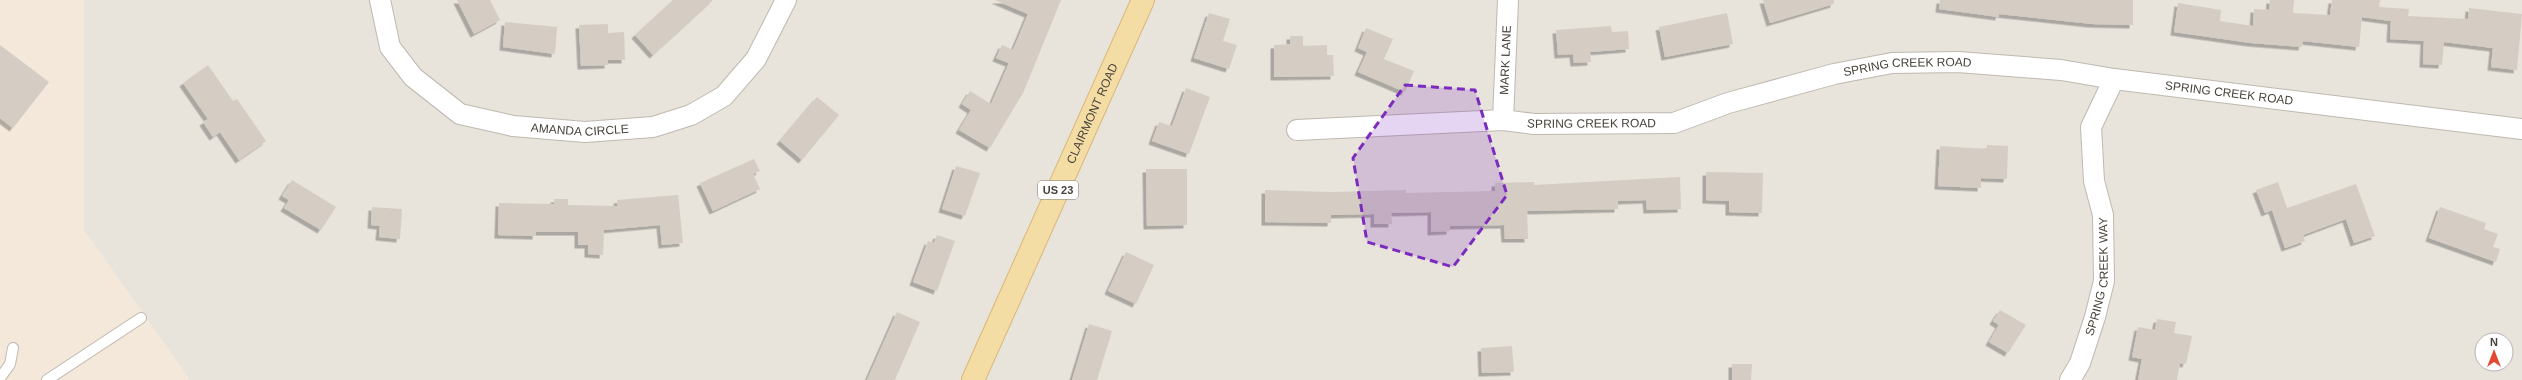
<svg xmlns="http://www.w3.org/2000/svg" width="2522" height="380" font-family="Arial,sans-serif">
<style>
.residential{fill:#e8e3db;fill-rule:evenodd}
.commercial{fill:#f3e8da}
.building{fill:#d5cdc3;filter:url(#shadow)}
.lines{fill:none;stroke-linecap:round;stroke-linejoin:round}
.lane-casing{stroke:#bfb9b0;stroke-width:12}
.street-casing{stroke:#bfb9b0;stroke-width:22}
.primary-casing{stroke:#d9b876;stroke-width:24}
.lane{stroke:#fff;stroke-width:10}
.street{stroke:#fff;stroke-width:20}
.primary{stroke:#f4dca5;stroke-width:22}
.marked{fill:#7b2cbf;fill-opacity:0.2;stroke:#7b2cbf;stroke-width:3;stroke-dasharray:8 5;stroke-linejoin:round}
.labels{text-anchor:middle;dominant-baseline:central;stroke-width:3;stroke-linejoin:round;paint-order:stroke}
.shield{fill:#fff;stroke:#7f7b75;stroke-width:1}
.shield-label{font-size:11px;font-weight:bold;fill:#48433a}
.street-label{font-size:12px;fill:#48433a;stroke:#fff}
</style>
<defs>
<filter id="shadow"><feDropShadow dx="-3.5" dy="3.5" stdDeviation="0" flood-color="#0004"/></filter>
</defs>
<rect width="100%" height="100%" fill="#f5f2ec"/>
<path class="residential" d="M84 0H2522V380H190L84 230ZM2482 340H2506V364H2482Z"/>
<path class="commercial" d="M0 0H84V230L190 380H0Z"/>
<path class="building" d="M457 0H490L500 20 474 34Z
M673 0H713L653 55 635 35Z
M995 0H1061L1024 91 990 148 959 130 971 110 962 104 970 91 991 104 1009 63 996 58 1002 45 1013 50 1028 14Z
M1763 0H1834V4L1770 23Z
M1940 0H2133V25L2092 24 1999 14V17L1939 9Z
M2270 0H2294L2293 13 2330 15 2332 0H2380L2379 7 2409 9 2408 16 2468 19 2469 8 2522 14 2517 70 2491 67 2493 48 2444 42 2442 65 2423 64 2424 41 2390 39 2391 21 2362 17 2359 47 2303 41 2302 47 2251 43 2174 32 2178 3 2221 10 2220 21 2253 26 2254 9 2269 10Z
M1209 13 1230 19 1223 41 1237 45 1229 69 1194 58Z
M1727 13 1733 44 1665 57 1659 27Z
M505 22 557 27 555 54 503 47Z
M608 24V33L624 32 625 60H608V65L581 66 579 25Z
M1611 26 1612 32 1628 31 1629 49 1590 52 1591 62 1574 63 1573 54 1558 55 1556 30Z
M1366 28 1393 39 1384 59 1414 71 1405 92 1358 72 1367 52 1358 48Z
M1290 36H1303V46L1327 45V55H1333L1334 76 1274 77V45L1290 44Z
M0 45 49 82 13 128 0 118Z
M208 65 233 101 237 99 266 141 239 160 220 132 213 137 203 122 208 119 183 83Z
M1186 88 1210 97 1189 154 1152 141 1159 122 1172 126Z
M817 97 839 115 802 160 780 141Z
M1987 145 2008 146 2007 179 1981 178V188L1938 186 1940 146 1987 149Z
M754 159 760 171 753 174 760 189 713 211 700 183Z
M956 166 980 173 965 216 942 209Z
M1146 169H1187V225L1147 226Z
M1706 172 1763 173 1762 213 1729 212V201L1706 200Z
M1680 177 1681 209 1647 210 1646 200 1618 201V209L1527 211 1528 239H1505L1504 225 1450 226V231L1431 232V212L1391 213 1392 224H1374V214L1331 215V223L1265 222V190L1331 192 1406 190V193L1495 191V183L1534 182V185Z
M292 180 336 207 321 230 284 208 289 200 282 196Z
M2278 182 2287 208 2356 184 2375 236 2354 243 2346 219 2303 235 2305 241 2285 248 2272 210 2265 213 2256 190Z
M678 195 683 243 662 245 660 225 604 230 603 255 588 254V245H578V232H536V236L498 235 499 203 554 204V199H568V205L617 206V200Z
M372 207 402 209 400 239 379 237 380 226 371 225Z
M2440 207 2486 223 2484 229 2498 234 2493 247 2500 249 2496 262 2429 238Z
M937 235 955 241 937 291 913 282 928 241 934 243Z
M1126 252 1154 265 1136 304 1108 291Z
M2000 310 2026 325 2008 353 1989 342 1999 325 1993 321Z
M897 312 920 322 895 380H867Z
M2157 319 2176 322 2174 333 2192 336 2186 364 2180 363 2177 380H2138L2142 359 2132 357 2138 327 2155 330Z
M1089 324 1112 331 1097 380H1072Z
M1512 346 1514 372 1482 373 1481 348Z
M1732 364H1752L1751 380H1732Z"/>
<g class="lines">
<defs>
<path id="lane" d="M0 378 10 364 13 348
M47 380 141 318"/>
<g id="street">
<path id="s1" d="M380 0 390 47 413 77 460 114 513 126 585 132 653 127 691 115 724 96 756 59 786 0"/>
<path id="s2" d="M1503 120 1508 0"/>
<path id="s3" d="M1297 130 1503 120 1534 124 1674 123 1728 103 1834 74 1892 63 1958 62 2061 70 2114 79 2522 129"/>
<path id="s4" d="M2070 380 2080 363 2095 317 2104 281 2103 215 2094 181 2091 127 2114 79"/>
</g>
<g id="primary">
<path id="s5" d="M973 380 1143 0"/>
</g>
</defs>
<use href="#lane" class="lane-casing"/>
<use href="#street" class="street-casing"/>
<use href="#primary" class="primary-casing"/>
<use href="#lane" class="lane"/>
<use href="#street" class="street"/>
<use href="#primary" class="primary"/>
</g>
<path class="marked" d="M1405 85 1475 90 1507 195 1453 267 1367 242 1353 158Z"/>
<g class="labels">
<rect class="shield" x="1038" y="181" width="40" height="18" rx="3"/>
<g class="shield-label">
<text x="1058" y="190">US 23</text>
</g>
<g class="street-label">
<text stroke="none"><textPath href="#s2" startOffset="60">MARK LANE</textPath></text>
<text stroke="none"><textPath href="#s3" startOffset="619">SPRING CREEK ROAD</textPath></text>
<text stroke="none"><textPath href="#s3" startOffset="943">SPRING CREEK ROAD</textPath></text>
<text stroke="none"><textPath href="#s5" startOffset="292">CLAIRMONT ROAD</textPath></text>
<text stroke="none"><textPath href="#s3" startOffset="295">SPRING CREEK ROAD</textPath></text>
<text stroke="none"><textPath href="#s1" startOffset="267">AMANDA CIRCLE</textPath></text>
<text stroke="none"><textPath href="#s4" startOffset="109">SPRING CREEK WAY</textPath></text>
</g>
</g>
<g transform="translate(2494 352)"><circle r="19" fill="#ffffff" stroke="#b6b4b0"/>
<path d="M0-3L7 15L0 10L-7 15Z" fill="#e44934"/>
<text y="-6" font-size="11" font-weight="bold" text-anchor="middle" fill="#48433a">N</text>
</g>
</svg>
